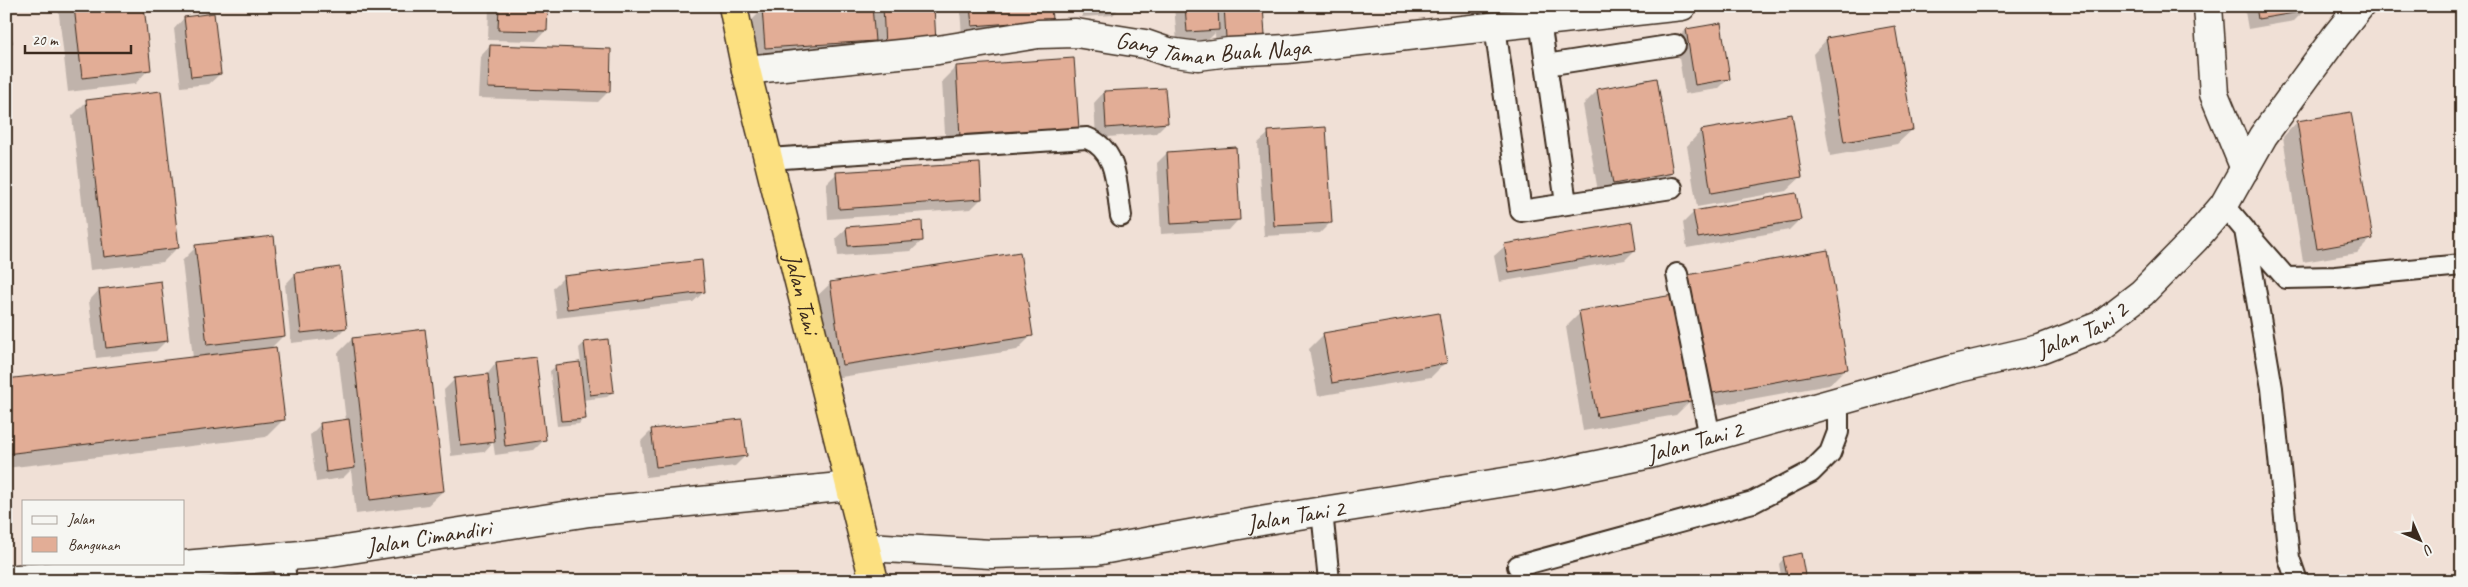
<svg xmlns="http://www.w3.org/2000/svg" width="2468" height="587" font-family="Caveat,sans-serif">
<style>
.shadow{fill:#0003}
.building{fill:#e2ad96;stroke:#3b2a1e}
.lines{fill:none;stroke-linecap:round;stroke-linejoin:round}
.service-casing{stroke:#3b2a1e;stroke-width:24}
.minor-casing{stroke:#3b2a1e;stroke-width:31}
.trunk-casing{stroke:#3b2a1e;stroke-width:31}
.service{stroke:#f6f6f2;stroke-width:20}
.minor{stroke:#f6f6f2;stroke-width:28}
.trunk{stroke:#fce080;stroke-width:28}
.labels{text-anchor:middle;dominant-baseline:central;stroke-width:5;stroke-linejoin:round;paint-order:stroke}
.street-label{font-size:24px;fill:#3b2a1e;stroke:#f6f6f2}
</style>
<rect width="100%" height="100%" fill="#f0e0d6"/>
<filter id="ink" filterUnits="userSpaceOnUse"><feTurbulence type="fractalNoise" baseFrequency=".02" numOctaves="2"/><feDisplacementMap in="SourceGraphic" scale="10" xChannelSelector="R" yChannelSelector="G"/><feConvolveMatrix kernelMatrix="1 2 1 2 8 2 1 2 1" color-interpolation-filters="sRGB"/></filter>
<g filter="url(#ink)">
<path class="shadow" d="M58 6H143L149 69 135 84 68 92Z
M489 6H547L546 30 536 41 488 40Z
M873 6H933L875 56 874 40 863 51 755 58 752 20 763 9Z
M963 6H1050L1051 20 962 36 960 9Z
M1082 6H1121L1113 15 1082 17Z
M1174 6H1262L1264 35 1253 46 1216 48 1215 33 1208 40 1177 42Z
M2213 6H2236L2233 9 2214 13Z
M2244 6H2304L2305 10 2294 21 2248 29Z
M184 18 220 74 209 84 181 87 174 29Z
M1686 30 1729 78 1718 89 1685 94 1676 40Z
M1827 39 1912 130 1897 144 1830 156 1813 54Z
M490 46 608 92 598 102 478 98 480 57Z
M1073 60 946 151 942 81 956 67Z
M1598 90 1672 173 1657 187 1599 197 1583 105Z
M1104 92 1166 123 1156 133 1096 138 1094 103Z
M87 101 178 247 163 262 90 270 72 116Z
M2350 113 2371 239 2357 253 2303 262 2283 137 2297 122Z
M1701 131 1801 177 1786 191 1697 207 1687 146Z
M1269 133 1331 222 1320 233 1264 236 1258 143Z
M1167 153 1239 219 1229 230 1161 234 1157 163Z
M837 173 981 199 971 209 828 219 826 184Z
M1693 213 1799 220 1789 230 1687 248 1683 223Z
M847 228 922 241 911 251 838 256 836 238Z
M1505 246 1635 250 1625 260 1499 282 1494 256Z
M196 247 284 335 270 349 283 420 266 437 6 468V380L193 358 182 261Z
M295 274 346 327 335 338 291 343 285 285Z
M564 277 704 292 693 302 557 318 553 288Z
M1687 277 1846 368 1829 385 1690 410 1689 402 1676 415 1583 431 1566 327 1580 313 1671 297 1670 294Z
M831 283 1032 335 1017 350 828 379 816 297Z
M99 290 167 340 156 351 96 358 89 301Z
M1324 334 1446 362 1431 377 1318 396 1309 349Z
M352 339 443 491 428 505 356 514 351 470 343 478 316 482 310 435 321 424 346 421 338 353Z
M584 343 613 392 607 397 582 400 584 418 579 424 557 426 550 371 556 366 581 363 579 348Z
M496 363 544 440 534 450 495 455 493 442 484 452 451 456 444 390 454 380 486 376Z
M652 430 745 456 735 466 646 477 641 441Z
M1784 558 1805 581H1782L1779 564Z"/>
<path class="building" d="M6 6H8L12 43 6 44Z
M74 6H144L151 70 82 78Z
M499 6H548L547 31 498 30Z
M794 6H872L875 41 765 48 762 8Z
M883 6H934L936 43 885 47Z
M970 6H1051L1052 20 972 26Z
M1185 6H1218L1219 30 1187 32Z
M1224 6H1263L1265 36 1226 38Z
M2256 6H2305L2306 11 2258 19Z
M214 13 221 74 191 77 184 17Z
M1721 23 1730 79 1695 85 1686 29Z
M1895 26 1913 130 1844 142 1826 38Z
M490 45 611 49 610 92 488 88Z
M1074 58 1079 129 960 137 956 66Z
M1657 78 1673 173 1613 184 1597 89Z
M1165 88 1168 123 1106 128 1104 91Z
M161 91 179 248 104 257 86 100Z
M2351 112 2373 239 2317 249 2297 121Z
M1792 114 1802 177 1711 193 1701 130Z
M1326 127 1332 223 1274 226 1268 131Z
M1236 147 1240 220 1171 224 1167 152Z
M980 163 982 199 839 209 836 172Z
M1796 193 1801 220 1698 238 1693 211Z
M922 221 923 241 848 246 846 227Z
M1632 222 1636 250 1509 272 1504 244Z
M274 236 285 336 207 345 195 245Z
M1828 250 1848 369 1707 394 1687 275Z
M1020 252 1033 336 842 365 830 282Z
M702 260 705 292 567 309 563 276Z
M340 267 347 328 301 333 295 273Z
M161 281 168 341 106 348 99 289Z
M1673 295 1691 401 1597 417 1579 311Z
M1439 313 1447 363 1332 383 1323 333Z
M425 329 444 491 370 500 352 338Z
M608 339 614 392 590 395 584 342Z
M276 347 285 420 6 454V379Z
M536 357 546 440 505 446 496 362Z
M580 362 586 419 561 421 555 365Z
M488 374 495 442 461 446 454 378Z
M349 419 355 468 326 472 320 423Z
M742 419 747 456 656 467 651 429Z
M1801 553 1806 581H1788L1783 557Z"/>
<g class="lines">
<defs>
<path id="service" d="M1540 21 1566 203
M1495 27 1521 211 1672 188
M1546 65 1675 45
M768 159 1087 138C1119 151 1116 186 1121 216
M2224 205 2245 230 2272 388 2289 558 2297 581
M2246 232 2286 278 2335 277 2462 265
M1677 274 1710 437
M1322 511 1329 581
M283 557 286 581
M1518 566 1753 502 1811 472 1830 453 1838 432V402"/>
<g id="minor">
<path d="M2208 6 2214 94 2245 169"/>
<path id="s1" d="M746 70 938 50 1038 34 1076 33 1145 44 1168 52 1198 56 1229 52 1287 49 1682 6"/>
<path id="s2" d="M867 547 991 554 1096 551 1267 520 1549 475 1650 454 1950 370 2040 349 2099 326 2142 293 2195 239 2224 205 2263 136 2336 36 2360 6"/>
<path id="s3" d="M6 580 325 553 589 512 850 486"/>
</g>
<g id="trunk">
<path id="s4" d="M733 6 746 70 874 581"/>
</g>
</defs>
<use href="#service" class="service-casing"/>
<use href="#minor" class="minor-casing"/>
<use href="#trunk" class="trunk-casing"/>
<use href="#service" class="service"/>
<use href="#minor" class="minor"/>
<use href="#trunk" class="trunk"/>
</g>
</g>
<g class="labels">
<g class="street-label">
<text stroke="none"><textPath href="#s1" startOffset="471">Gang Taman Buah Naga</textPath></text>
<text stroke="none"><textPath href="#s4" startOffset="296">Jalan Tani</textPath></text>
<text stroke="none"><textPath href="#s2" startOffset="1242">Jalan Tani 2</textPath></text>
<text stroke="none"><textPath href="#s2" startOffset="838">Jalan Tani 2</textPath></text>
<text stroke="none"><textPath href="#s2" startOffset="432">Jalan Tani 2</textPath></text>
<text stroke="none"><textPath href="#s3" startOffset="425">Jalan Cimandiri</textPath></text>
</g>
</g>
<rect width="2468" height="587" fill="none" stroke="#f6f6f2" stroke-width="25"/>
<rect x="12" y="12" width="2443" height="562" fill="none" stroke="#3b2a1e" stroke-width="2" filter="url(#ink)"/>
<rect x="22" y="500" width="162" height="65" fill="#f6f6f2" stroke="#aba49d"/>
<rect x="32" y="516" width="25" height="8" fill="#f6f6f2" stroke="#aba49d"/>
<text x="68" y="524" font-size="15" fill="#3b2a1e">Jalan</text>
<rect x="32" y="537" width="25" height="15" fill="#e2ad96" stroke="#aba49d"/>
<text x="68" y="550" font-size="15" fill="#3b2a1e">Bangunan</text>
<g transform="translate(2420 540) rotate(135)" stroke="#f6f6f2" stroke-width="4" paint-order="stroke">
<path d="M0-4L9 19L0 12L-9 19Z" fill="#3b2a1e"/>
<text y="-8" font-size="14" font-weight="bold" text-anchor="middle" fill="#3b2a1e">U</text>
</g>
<path d="M25 45v8h106v-8" fill="none" stroke="#3b2a1e" stroke-width="2.5"/>
<text x="32" y="45" font-size="15" fill="#3b2a1e" stroke="#f6f6f2" stroke-width="4" paint-order="stroke">20 m</text>
</svg>
